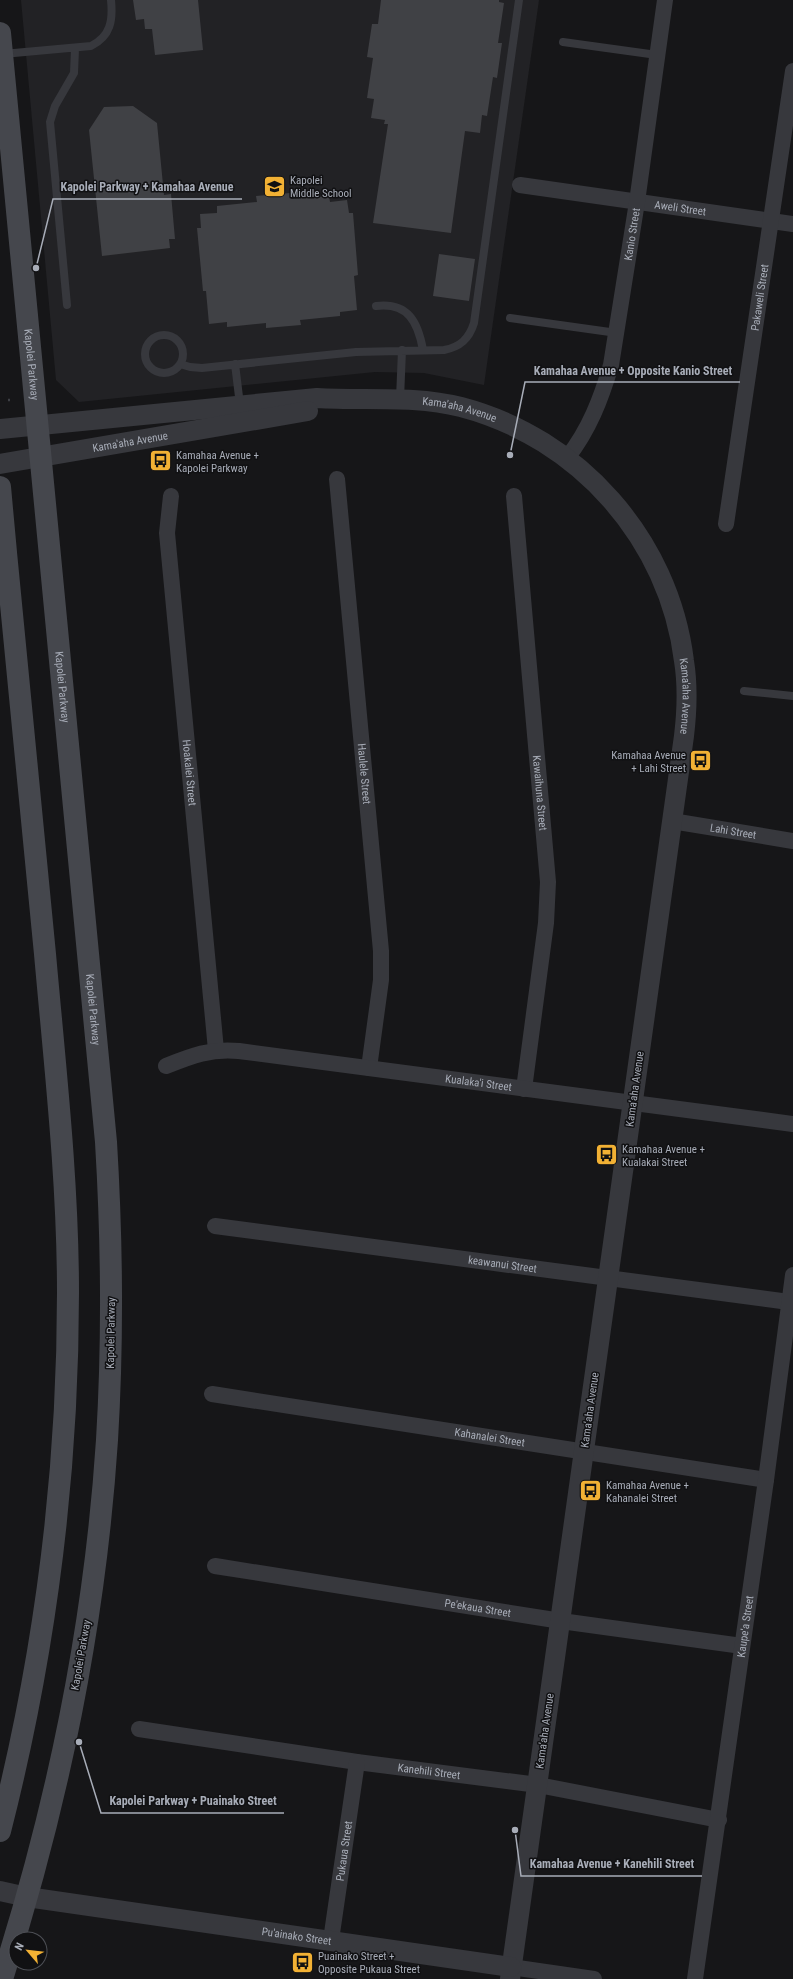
<svg xmlns="http://www.w3.org/2000/svg" width="793" height="1979" font-family="'Roboto Condensed',sans-serif">
<style>
.built{fill:#222225}
.building{fill:#404145}
.lines{fill:none;stroke-linecap:round;stroke-linejoin:round}
.path{stroke:#3d3f44;stroke-width:2.5;stroke-dasharray:2 3;stroke-linecap:butt}
.service{stroke:#37383d;stroke-width:8}
.minor{stroke:#37383d;stroke-width:16}
.tertiary{stroke:#37383d;stroke-width:20}
.secondary{stroke:#45474d;stroke-width:22}
.labels{text-anchor:middle;dominant-baseline:central;stroke-width:3;stroke-linejoin:round;paint-order:stroke}
.poi-label{font-size:11px;fill:#a8adb8;stroke:#111113;text-anchor:start}
.street-label{font-size:11px;fill:#a8adb8;stroke:#111113}
.leader{fill:none;stroke:#a8adb8;stroke-width:1.5}
.callout-dot{fill:#a8adb8;stroke:#111113;stroke-width:1.5}
.callout-label{font-size:12px;text-anchor:middle;font-weight:bold;fill:#a8adb8;stroke:#111113;stroke-width:3;stroke-linejoin:round;paint-order:stroke}
</style>
<rect width="100%" height="100%" fill="#161618"/>
<path class="built" d="M21 0H539L484 385 424 373 375 372 79 402 56 380Z"/>
<path class="building" d="M133 0H198L203 50 155 55 152 29H145L144 19 136 20Z
M381 0H499V2L504 3 498 43H502L497 78 493 77 487 116 482 115 480 133 465 131 451 233 373 223 388 124H384L385 120 371 118 374 99 367 98 373 58 367 57 372 24H378Z
M133 106 157 123 164 195 171 194 175 239H169L170 248 102 256 89 130 104 107Z
M290 193 291 199 329 196 330 202 347 200 349 213H353L358 275 354 276 357 310 340 312V316L300 320 301 325 266 328V323L227 327V322L209 324 206 291H203L197 228H201L200 214 217 213V206L257 202 256 196Z
M439 254 475 259 469 301 433 296Z"/>
<g class="lines">
<path class="path" d="M8 400H13"/>
<path class="service" d="M563 42 657 55
M3 54 91 46C111 36 113 20 111 0
M67 305 50 122 55 106 74 73 75 49
M376 306C408 302 418 322 423 350
M510 318 617 333
M145 354a19 19 0 1 1 38 0a19 19 0 1 1-38 0Z
M180 364 190 367 202 368 356 352 444 350C460 347 469 339 474 323L519 0
M235 364 240 405
M400 399 402 350
M744 691 793 696"/>
<g class="minor">
<path id="s1" d="M520 185 793 224"/>
<path id="s2" d="M567 458C589 430 601 399 611 365L637 202 665 0"/>
<path id="s3" d="M337 479 381 951V980L369 1068"/>
<path id="s4" d="M171 496 167 533 216 1050"/>
<path id="s5" d="M514 496 548 882 546 923 524 1089"/>
<path id="s6" d="M726 524 793 71"/>
<path id="s7" d="M672 821 793 841"/>
<path id="s8" d="M166 1066C191 1056 211 1048 239 1051L793 1124"/>
<path id="s9" d="M215 1226 789 1302"/>
<path id="s10" d="M212 1394 766 1480"/>
<path id="s11" d="M215 1566 561 1621 742 1646"/>
<path id="s12" d="M139 1729 357 1762 538 1785 719 1820"/>
<path id="s13" d="M331 1940 357 1762"/>
<path d="M511 1967 594 1979"/>
<path id="s14" d="M695 1979 766 1480 793 1275"/>
</g>
<g class="tertiary">
<path id="s15" d="M0 429 317 398C365 401 413 395 461 407 579 438 669 539 684 661 688 686 687 711 684 736L510 1979"/>
<path id="s16" d="M0 464 308 411"/>
<path id="s17" d="M0 1891 27 1897 511 1967"/>
</g>
<g class="secondary">
<path id="s18" d="M0 33 106 1142C112 1241 113 1341 107 1440 95 1624 58 1804 2 1979"/>
<path d="M0 487C14 643 30 799 45 954 55 1067 68 1180 68 1293 68 1475 45 1655 0 1831"/>
</g>
</g>
<defs>
<symbol id="school-square" viewBox="-11 -11 22 22"><rect x="-9" y="-9" width="18" height="18" rx="4" fill="#f2b134" stroke="#111113"/><path d="M0-5L7-2L0 1L-7-2ZM-4 1L0 2.5L4 1V4Q0 6-4 4Z" fill="#111"/></symbol>
<symbol id="bus-square" viewBox="-11 -11 22 22"><rect x="-9" y="-9" width="18" height="18" rx="4" fill="#f2b134" stroke="#111113"/><path d="M-5-6H5V4H4V6H2V4H-2V6H-4V4H-5ZM-3.5-4V0h7V-4ZM-3.5 1.2v1.5H-2V1.2ZM2 1.2v1.5H3.5V1.2Z" fill="#111"/></symbol>
</defs>
<g fill-rule="evenodd">
<use href="#school-square" x="262" y="174" width="25" height="25"/>
<use href="#bus-square" x="148" y="448" width="25" height="25"/>
<use href="#bus-square" x="688" y="748" width="25" height="25"/>
<use href="#bus-square" x="594" y="1142" width="25" height="25"/>
<use href="#bus-square" x="578" y="1478" width="25" height="25"/>
<use href="#bus-square" x="290" y="1950" width="25" height="25"/>
</g>
<g class="labels">
<g class="poi-label">
<text x="290" y="180">Kapolei<tspan x="290" dy="13">Middle School</tspan></text>
<text x="176" y="455">Kamahaa Avenue +<tspan x="176" dy="13">Kapolei Parkway</tspan></text>
<text x="686" y="755" text-anchor="end">Kamahaa Avenue<tspan x="686" dy="13">+ Lahi Street</tspan></text>
<text x="622" y="1149">Kamahaa Avenue +<tspan x="622" dy="13">Kualakai Street</tspan></text>
<text x="606" y="1485">Kamahaa Avenue +<tspan x="606" dy="13">Kahanalei Street</tspan></text>
<text x="318" y="1956">Puainako Street +<tspan x="318" dy="13">Opposite Pukaua Street</tspan></text>
</g>
<g class="street-label">
<text stroke="none"><textPath href="#s1" startOffset="162">Aweli Street</textPath></text>
<text stroke="none"><textPath href="#s2" startOffset="236">Kanio Street</textPath></text>
<text stroke="none"><textPath href="#s6" startOffset="229">Pakaweli Street</textPath></text>
<text stroke="none"><textPath href="#s18" startOffset="333">Kapolei Parkway</textPath></text>
<text stroke="none"><textPath href="#s15" startOffset="462">Kama'aha Avenue</textPath></text>
<text stroke="none"><textPath href="#s16" startOffset="132">Kama'aha Avenue</textPath></text>
<text stroke="none"><textPath href="#s18" startOffset="657">Kapolei Parkway</textPath></text>
<text stroke="none"><textPath href="#s15" startOffset="857">Kama'aha Avenue</textPath></text>
<text stroke="none"><textPath href="#s4" startOffset="278">Hoakalei Street</textPath></text>
<text stroke="none"><textPath href="#s3" startOffset="296">Haulele Street</textPath></text>
<text stroke="none"><textPath href="#s5" startOffset="298">Kawaihuna Street</textPath></text>
<text stroke="none"><textPath href="#s7" startOffset="62">Lahi Street</textPath></text>
<text stroke="none"><textPath href="#s18" startOffset="981">Kapolei Parkway</textPath></text>
<text stroke="none"><textPath href="#s8" startOffset="317">Kualaka'i Street</textPath></text>
<text transform="translate(635 1089) rotate(-82)">Kama'aha Avenue</text>
<text stroke="none"><textPath href="#s9" startOffset="290">keawanui Street</textPath></text>
<text transform="translate(111 1333) rotate(-89)">Kapolei Parkway</text>
<text transform="translate(590 1410) rotate(-82)">Kama'aha Avenue</text>
<text stroke="none"><textPath href="#s10" startOffset="281">Kahanalei Street</textPath></text>
<text stroke="none"><textPath href="#s11" startOffset="266">Pe'ekaua Street</textPath></text>
<text stroke="none"><textPath href="#s14" startOffset="356">Kaupe'a Street</textPath></text>
<text transform="translate(81 1655) rotate(-80)">Kapolei Parkway</text>
<text transform="translate(545 1731) rotate(-82)">Kama'aha Avenue</text>
<text stroke="none"><textPath href="#s12" startOffset="293">Kanehili Street</textPath></text>
<text stroke="none"><textPath href="#s13" startOffset="90">Pukaua Street</textPath></text>
<text stroke="none"><textPath href="#s17" startOffset="300">Pu'ainako Street</textPath></text>
</g>
</g>
<path class="leader" d="M36 268L53 199H242M510 455L525 382H740M79 1742L101 1813H284M515 1830L521 1876H702"/>
<g class="callout-dot">
<circle cx="36" cy="268" r="4"/>
<circle cx="510" cy="455" r="4"/>
<circle cx="79" cy="1742" r="4"/>
<circle cx="515" cy="1830" r="4"/>
</g>
<g class="callout-label">
<text x="147" y="191">Kapolei Parkway + Kamahaa Avenue</text>
<text x="633" y="375">Kamahaa Avenue + Opposite Kanio Street</text>
<text x="193" y="1805">Kapolei Parkway + Puainako Street</text>
<text x="612" y="1868">Kamahaa Avenue + Kanehili Street</text>
</g>
<g transform="translate(28 1951) rotate(298)"><circle r="19" fill="#111113" stroke="#4d4f55"/>
<path d="M0-3L7 15L0 10L-7 15Z" fill="#f2b134"/>
<text y="-6" font-size="11" font-weight="bold" text-anchor="middle" fill="#a8adb8">N</text>
</g>
</svg>
